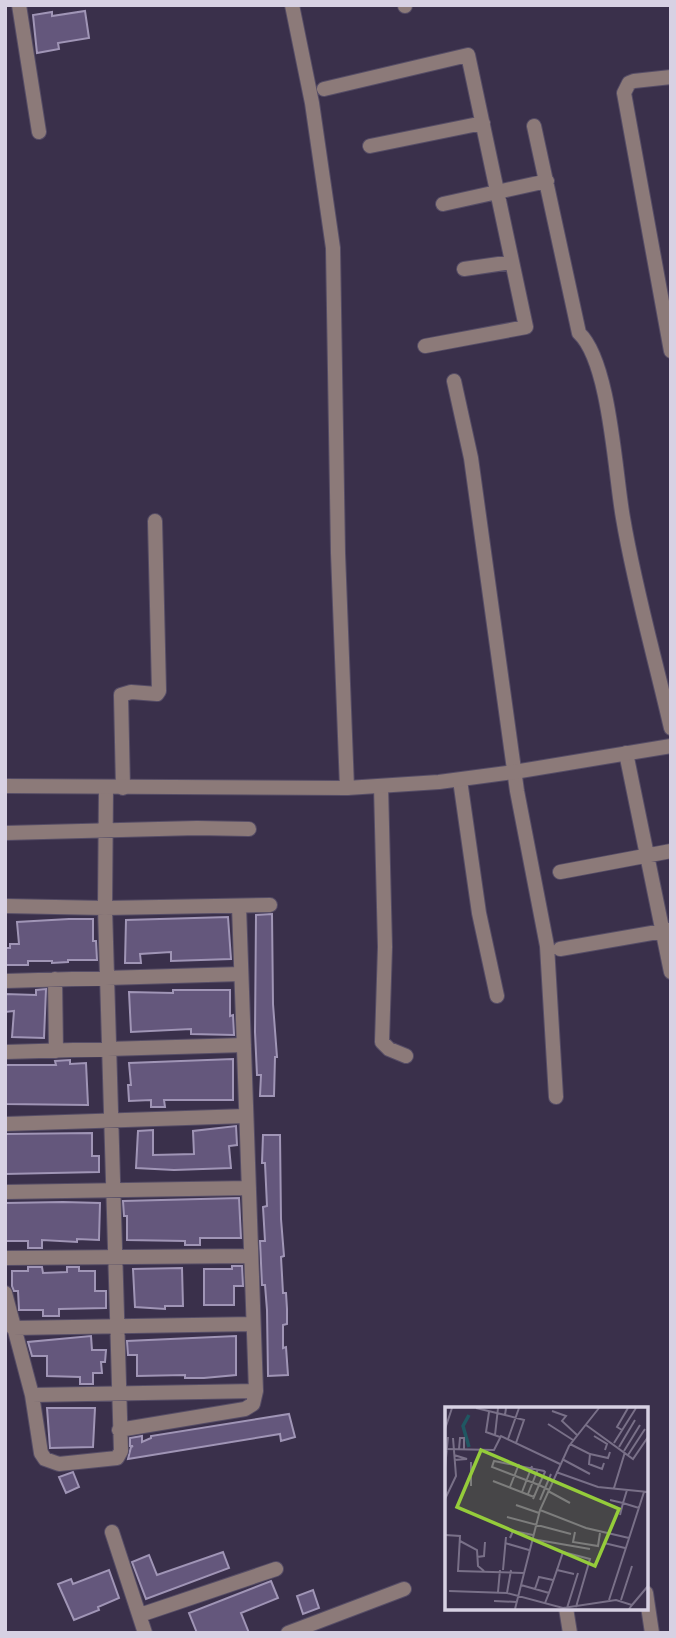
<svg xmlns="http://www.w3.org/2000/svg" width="676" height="1638" font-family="'Archivo Narrow',sans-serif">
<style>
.building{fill:#64577c;stroke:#a095b6;stroke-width:2}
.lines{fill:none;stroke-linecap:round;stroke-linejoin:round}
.minor-casing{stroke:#564d66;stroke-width:16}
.tertiary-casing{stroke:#564d66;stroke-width:16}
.minor{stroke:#8c7a79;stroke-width:14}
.tertiary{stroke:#8c7a79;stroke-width:14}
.inset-river{fill:none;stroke:#205762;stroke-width:3.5}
.inset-road{fill:none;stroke:#797088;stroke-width:2}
.view{fill:#95cc3b;fill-opacity:0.15;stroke:#95cc3b;stroke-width:3.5}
.inset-edge{fill:none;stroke:#d7d1e3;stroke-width:3.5}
</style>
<rect width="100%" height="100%" fill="#3a304b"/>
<path class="building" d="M85 11 89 38 58 43 59 49 37 53 33 15 52 12V16Z
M272 914 273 1004 277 1057H275L274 1096H260L261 1075H257L255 1032 256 915Z
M228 917 231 959 171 961V952L140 954 141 963H125L126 920Z
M69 919H93V941H96L97 960H68V962L52 963V961H28V965H5V948H10V944H19L17 922Z
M46 989 44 1038 12 1037 14 1011 5 1012V994L36 995V990Z
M173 990H230V1016L233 1015 234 1035 191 1034V1029L131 1032 129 992 173 993Z
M233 1059V1100H164L165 1107H151V1100L129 1101 128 1085H131L129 1063Z
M70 1060V1064L86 1063 88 1105 5 1104V1065H56L55 1061Z
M236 1126 237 1145 229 1146 231 1168 174 1170 136 1168 138 1131 153 1130V1155L194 1154 193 1131Z
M92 1133V1156H99V1172L5 1174V1134Z
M263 1135H280L281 1219 284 1256 281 1257 283 1293H286L287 1309V1324L283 1325V1348L286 1347 288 1375 268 1376 267 1310 265 1285H262L260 1241H265L263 1207 267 1206 265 1163H262Z
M239 1198 241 1238H200V1245H185V1241L127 1240V1216H124L123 1201Z
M63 1202 100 1203 99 1240 77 1239V1242L42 1240V1248H28V1241H5L6 1203Z
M232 1266H242L243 1286H234V1305H204V1269H232Z
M28 1267H42L43 1273 67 1272V1267H79V1271H95V1291H106V1308L59 1309V1316H43V1310H19L18 1291H14L12 1286V1271H28Z
M182 1268 183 1306H165V1309L135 1307 133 1269Z
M91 1336 92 1350H106L105 1362H101L102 1373H93V1384H80V1377L47 1376V1356H32L28 1342Z
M236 1336V1375L204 1378H185V1375L137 1376V1355H128L127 1341Z
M47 1408H95L93 1447 50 1448Z
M289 1414 295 1437 281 1441 280 1434 128 1459 131 1447 133 1446H130V1438L142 1436V1442L151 1438V1436Z
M73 1472 79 1487 66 1493 59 1477Z
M223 1552 229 1568 146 1599 132 1562 149 1555 157 1575Z
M109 1570 119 1598 98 1607 99 1610 74 1620 58 1584 71 1579 73 1584Z
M271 1581 278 1598 241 1613 249 1633H197L189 1613Z
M313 1590 319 1608 303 1614 297 1596Z"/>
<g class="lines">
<defs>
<path id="minor" d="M19 5 39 132
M292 5 312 103 333 248 338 553 347 788
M405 5V6
M671 77 634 81 629 83 624 93 671 351
M324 89 468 55 526 327 425 346
M534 126 579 333C610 362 615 474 623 518 635 589 655 658 671 728
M370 146 483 123
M443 204 547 181
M464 269 512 262
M454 381 471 458 517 791 547 946 556 1097
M626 753 671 972
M460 780 479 913 497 996
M381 786 385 947 382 1042 389 1049 406 1056
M123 788 121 695 131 692 157 694 159 691 155 521
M5 833 197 828 249 829
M560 872 671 851
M5 906 105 908 270 905
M560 949 669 930
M55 979 56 1051
M5 981 241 974
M5 1052 244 1045
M5 1124 246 1116
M5 1192 249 1188
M5 1258 251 1256
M5 1293 32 1395 41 1453 45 1459 59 1464 117 1458 121 1451 105 908 106 787
M13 1328 253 1324
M32 1395 256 1391
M119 1430 245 1409 253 1404 256 1391 239 906
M112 1532 145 1633
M646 1593 652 1633
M566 1608 570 1633
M140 1615 276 1569
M288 1633 404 1589"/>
<path id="tertiary" d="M5 786 347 788 439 782 514 772 671 746"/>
</defs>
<use href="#minor" class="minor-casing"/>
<use href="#tertiary" class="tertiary-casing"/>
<use href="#minor" class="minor"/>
<use href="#tertiary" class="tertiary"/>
</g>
<g transform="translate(445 1407)">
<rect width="203" height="203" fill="#3a304b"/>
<path class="inset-river" d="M24 40 18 19 24 8"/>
<path class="inset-road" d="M31 1 60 8 61 1M107 4 121 9 117 14 132 28M44 5 41 25 55 30M60 8 79 13 71 36M103 17 128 33M141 18 188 52 203 30M0 22 7 1M177 23 172 20 183 1M50 28 53 1M149 29 162 37 160 43M63 32 74 1M169 36 191 1M125 37 145 47 144 57 157 62 159 56M174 40 190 13M0 42 49 43 56 29 115 57M14 42 15 31H19V42M179 44 195 18M145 47 163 51 165 45M183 48 200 22M117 52 145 67M9 53 22 52 9 48M0 61 3 30M111 65 153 80 203 85M48 74 89 90M26 79V55M65 80 74 57M169 81 180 45M182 83 178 96 194 101M103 84 125 96M77 85 87 59M83 87 93 62M0 92 11 69 8 31M88 92 94 78 100 65 99 64 49 54 47 60 94 78 104 83M95 93 106 67M165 93 178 96 175 108M71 98 94 106M95 103 141 121 184 131M62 110 126 127M130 125 128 135 153 139 155 126M0 128 15 129 13 164M65 131 68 124 88 128M87 132 145 142M15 134 32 143 33 159 39 164M60 136 84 143M159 136 180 141M32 150 39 149 40 135M58 163 61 130M112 163 118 145 145 152 131 200M12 164 79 166M76 178 104 186 100 196M90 182 94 170 108 173M4 184 62 186 118 201 171 193 187 198 184 202M53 185 55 163M62 186 66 163M104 186 112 163 129 167M164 193 199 85M176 193 187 159M49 194 72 195M187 198 203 179M122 201 133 166M70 202 95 103 124 39 154 1"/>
<path class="view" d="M36 43 174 102 150 159 12 100Z"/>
<rect width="203" height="203" class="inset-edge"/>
</g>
<rect width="676" height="1638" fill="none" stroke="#d7d1e3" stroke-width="14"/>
</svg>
